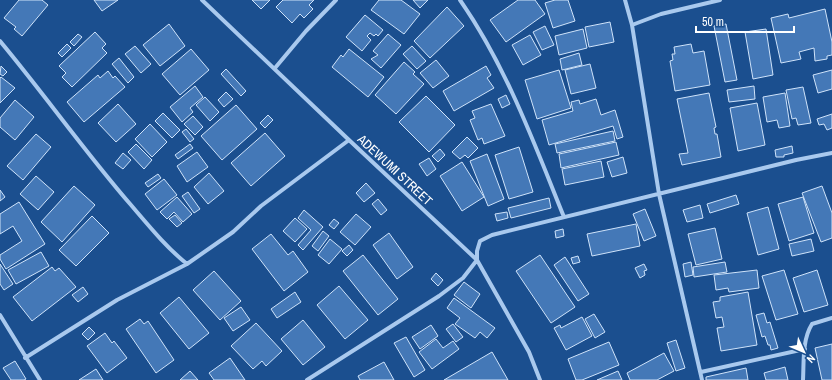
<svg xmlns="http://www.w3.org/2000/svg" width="832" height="380" font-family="'Archivo Narrow',sans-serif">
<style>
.building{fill:#4478b7;stroke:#cfe3fa}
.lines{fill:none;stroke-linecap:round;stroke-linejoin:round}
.minor{stroke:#a9c9ee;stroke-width:4}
.labels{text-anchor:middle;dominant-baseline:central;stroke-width:3;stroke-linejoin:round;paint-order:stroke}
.street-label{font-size:13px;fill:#fff;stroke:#1b4f8f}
</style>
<rect width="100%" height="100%" fill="#1b4f8f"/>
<path class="building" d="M19 0H42L48 5 22 36 14 29 16 27 4 18Z
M94 0H118L102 11Z
M252 0H270L261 9Z
M283 0H314L309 5 313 9 304 18 300 14 292 23 276 7Z
M379 0H401L420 14 404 34 371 10Z
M413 0H428L420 8Z
M518 0H535L545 14 506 42 490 20Z
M555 0H568L575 21 553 28 545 3Z
M447 7 464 26 430 58 414 41Z
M825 9 832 42V55L827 56V59L815 61 814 48 799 52 801 59 781 63 771 18 788 14 789 18Z
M365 15 383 30 378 36 376 34 374 36 370 33 367 36 371 40 362 51 346 37Z
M610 22 614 42 589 47 585 27Z
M169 24 185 46 160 66 143 45Z
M726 24 737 80 725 82 714 26Z
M545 26 554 45 542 50 533 32Z
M583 29 587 48 559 55 555 36Z
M766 29 773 75 753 79 745 32Z
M95 32 106 44 102 48 107 53 72 87 62 77 66 73 59 66Z
M78 34 82 37 74 46 70 42Z
M388 34 401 45 381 68 371 59 378 55 373 51Z
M530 35 541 55 523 65 512 45Z
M67 44 71 48 62 57 58 53Z
M691 44 693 53 704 51 710 85 675 91 670 61 673 60 672 54H675L674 47Z
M135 46 151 64 141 73 125 54Z
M412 46 426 61 417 69 403 54Z
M191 49 209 70 180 95 162 74Z
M349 49 384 77 368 97 332 67 341 55 343 57Z
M579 53 582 65 562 70 560 59Z
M119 58 134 77 128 83 112 64Z
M436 60 449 76 433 88 420 73Z
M404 62 415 72 413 74 424 84 396 114 375 95Z
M590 64 596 88 571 94 565 70Z
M1 66 7 72 3 76 0 74Z
M486 66 491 75 487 78 494 88 454 111 443 91Z
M226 69 246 91 241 96 221 74Z
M559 70 571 108 537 119 525 80Z
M832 70V89L818 93 813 75Z
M108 71 113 78 115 76 125 87 84 122 67 102 98 75 100 78Z
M1 77 15 88 0 103V78Z
M195 86 203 97 190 108 193 112 182 122 170 107Z
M754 86 755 99 729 102 727 90Z
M803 87 811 123 798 125 796 118 792 119 786 90Z
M226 92 233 99 224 107 218 100Z
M709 93 716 127 714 128 715 134H717L721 157 682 165 679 154 688 153 677 99Z
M785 93 790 126 779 128 777 120 767 122 763 97Z
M506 95 510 104 502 108 498 99Z
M426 96 455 125 429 152 399 122Z
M205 97 219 112 210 121 196 105Z
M596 99 601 115 615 110 623 137 617 139 613 126 549 145 542 120 573 111 571 102 579 100 580 104Z
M15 100 34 117 15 140 0 127V118Z
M757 103 765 145 738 151 730 108Z
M118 104 136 124 116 142 98 123Z
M491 104 505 136 484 144 482 138 478 140 470 120 475 118 472 111Z
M236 105 257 129 222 160 201 136Z
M163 113 180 130 172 138 155 121Z
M832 114V128L827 130 824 124 819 125 817 119Z
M268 115 273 120 265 128 260 123Z
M193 116 203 127 195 135 184 124Z
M150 124 167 142 152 157 135 139Z
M186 129 194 139 190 142 182 132Z
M613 131 615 141 557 153 555 144Z
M265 133 285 156 251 186 231 163Z
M36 134 51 147 23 180 7 166Z
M467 137 478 148 468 158 465 155 460 159 452 152Z
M616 142 619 155 561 168 559 154Z
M136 144 152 160 144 169 128 152Z
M190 144 193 148 178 159 175 155Z
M792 146 793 153 784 155V157H776L775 150Z
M519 147 533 192 509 199 495 155Z
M440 149 445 155 438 162 432 156Z
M197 152 208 167 187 182 177 166Z
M123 153 131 160 123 169 115 163Z
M487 154 504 199 488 206 470 161Z
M623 157 627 173 612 177 607 162Z
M429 158 436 169 427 176 419 164Z
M601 161 604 177 565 185 562 169Z
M462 162 484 197 462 211 440 176Z
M209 173 224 191 208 204 194 187Z
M158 174 161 178 148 187 145 183Z
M36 176 54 192 38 210 20 194Z
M164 179 177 195 157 210 145 194Z
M366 183 375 193 364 202 356 193Z
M74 186 95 205 62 242 41 222Z
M822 186 832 213V238L821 242 802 193Z
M0 190 5 197 0 201Z
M188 192 200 209 194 213 182 196Z
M736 195 739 204 710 213 707 204Z
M177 197 192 214 183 222 174 212 167 219 160 212Z
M803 197 814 233 789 241 778 204Z
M549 198 551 208 511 218 508 208Z
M378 199 387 210 381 215 372 204Z
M19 202 45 244 6 269 0 259V255L22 241 13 226 0 234V214Z
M700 205 703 218 687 222 683 210Z
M768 207 779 249 758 255 747 213Z
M645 209 656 236 644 241 633 214Z
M304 210 323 227 303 250 298 245 311 230 298 218Z
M507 212 508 218 497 221 495 214Z
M356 214 371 227 355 245 340 232Z
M175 215 182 223 177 227 169 219Z
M92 216 109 233 76 266 59 250Z
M295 218 307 229 295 242 283 231Z
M334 219 339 223 334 229 329 225Z
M636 224 640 246 592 256 587 234Z
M715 228 722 259 696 265 688 234Z
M563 229 564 236 556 238 555 231Z
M323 231 329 236 318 251 312 246Z
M389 233 413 267 397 279 373 245Z
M271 234 288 255 293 251 308 272 284 291 252 249Z
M330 239 342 249 329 264 318 255Z
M811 239 814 251 792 256 789 244Z
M349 245 353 250 347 256 342 251Z
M41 252 49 266 16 284 8 270Z
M363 255 398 299 378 315 343 271Z
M540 255 575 307 551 323 516 271Z
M578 256 580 262 573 264 571 258Z
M565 257 589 294 578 301 554 265Z
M691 262 693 275 685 277 683 264Z
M725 262 727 272 694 277 693 267Z
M0 264 13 284 4 290 0 284Z
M644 264 647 270 644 271 645 275 640 278 635 268Z
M52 267 55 271 59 268 76 287 32 321 13 297Z
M757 270 759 288 729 292 728 288 716 290 714 275Z
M784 270 798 314 776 320 762 276Z
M817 270 828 305 804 312 793 278Z
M214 271 241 301 220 320 193 290Z
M436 273 443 280 438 286 431 279Z
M464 282 480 294 471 308 454 295Z
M339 286 368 320 345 339 317 305Z
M83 287 88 294 78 302 72 295Z
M295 292 301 302 277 318 271 309Z
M748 292 757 345 721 351 717 328 724 327 722 317 716 318 713 302 720 301V297Z
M179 297 209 333 189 349 160 313Z
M454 298 495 328 487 338 480 332 475 338 455 324 460 318 447 308Z
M241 307 250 320 233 331 224 318Z
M764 313 767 323 770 322 778 348 771 350 770 345H768L765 336 762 337 756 315Z
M594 314 605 332 595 338 585 319Z
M582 317 592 336 566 350 554 328 560 325 561 328Z
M140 319 144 324 148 321 174 360 156 373 126 329Z
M303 320 325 347 303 365 281 339Z
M256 323 282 351 266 366 262 361 253 369 231 346Z
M453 324 463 337 456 342 446 329Z
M431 325 438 336 420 349 412 337Z
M89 327 95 333 88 340 82 334Z
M105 333 112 343 114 341 127 358 107 373 87 346Z
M406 337 425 370 414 377 394 343Z
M436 339 443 348 453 341 459 349 432 369 419 352Z
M676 340 685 368 676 371 667 343Z
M609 342 619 365 582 380H576L568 359Z
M832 344V380H822L815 348Z
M492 352 508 380H444Z
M664 353 674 371 657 380H630L627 373Z
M230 358 245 380H214L209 373Z
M15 361 26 379 24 380H11L3 368Z
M384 362 394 380H360L358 376Z
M785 367 788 380H766L764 373Z
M746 368 748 380H706V377Z
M96 369 103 380H79Z
M190 371 198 380H180Z
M618 371 622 380H597Z"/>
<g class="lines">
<path class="minor" d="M202 0 349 140 477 260 529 352 540 380
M460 0C506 66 534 143 564 217
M625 0 632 25 659 194 702 380
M632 25 661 14 720 0
M0 41C45 95 85 152 131 205 149 226 166 247 187 264
M275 68 306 31 336 0
M0 315 40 380
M25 358 117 300 187 264 233 232 261 206 349 140
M701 372 805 349
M307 380 439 296 463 278 477 260V251L480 241 492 235 796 160 832 153
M803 380C804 362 802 340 812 324L832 318"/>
</g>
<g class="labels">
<g class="street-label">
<text transform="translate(395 170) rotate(43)">ADEWUMI STREET</text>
</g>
</g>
<g transform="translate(804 352) rotate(134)" stroke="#1b4f8f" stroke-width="3" paint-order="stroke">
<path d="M0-3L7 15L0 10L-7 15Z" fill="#ffffff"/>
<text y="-6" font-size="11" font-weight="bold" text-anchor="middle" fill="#ffffff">N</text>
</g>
<path d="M696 26v6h98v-6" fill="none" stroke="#ffffff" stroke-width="2"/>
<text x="702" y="26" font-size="12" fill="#ffffff" stroke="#1b4f8f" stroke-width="3" paint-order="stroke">50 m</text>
</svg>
